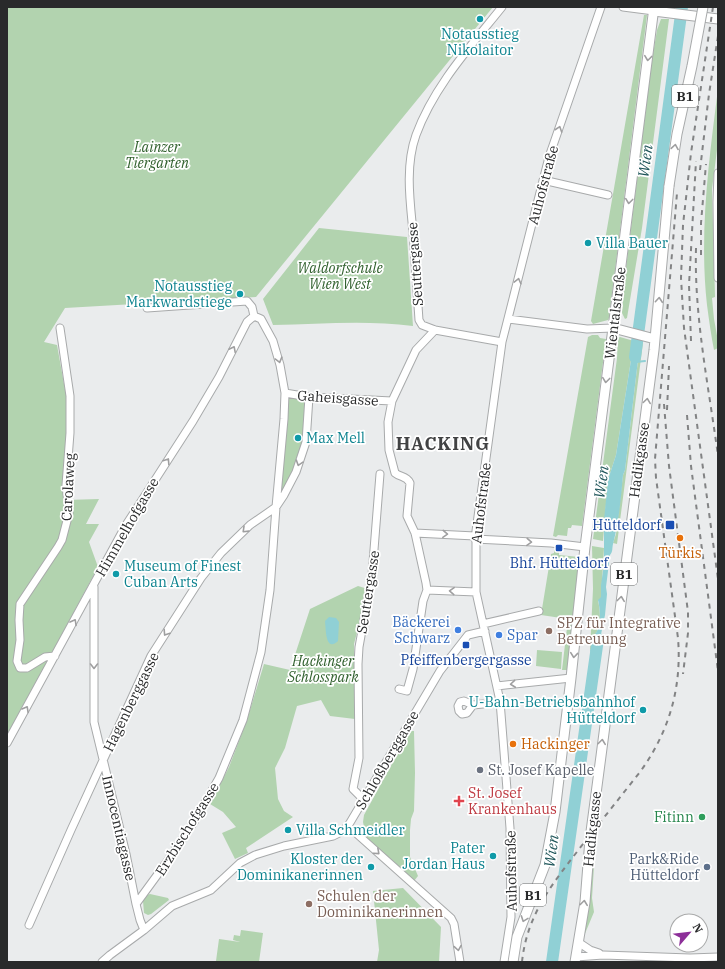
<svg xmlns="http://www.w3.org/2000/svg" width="725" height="969" font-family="'IBM Plex Serif',serif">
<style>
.green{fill:#b2d3af}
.water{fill:#90d0d5}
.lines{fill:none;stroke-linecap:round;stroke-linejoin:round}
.stream{stroke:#90d0d5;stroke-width:2}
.river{stroke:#90d0d5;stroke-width:12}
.minor-tunnel{stroke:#c3c5c6;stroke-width:7;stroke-dasharray:7 3.5;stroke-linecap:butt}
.minor-casing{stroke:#a8aaab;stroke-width:9}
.major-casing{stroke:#a8aaab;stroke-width:11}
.minor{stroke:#fff;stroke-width:7}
.major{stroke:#fff;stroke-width:9}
.rail{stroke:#828384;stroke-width:2;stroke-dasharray:5 5;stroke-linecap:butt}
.major-bridge-casing{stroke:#a8aaab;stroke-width:11;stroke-linecap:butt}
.major-bridge{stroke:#fff;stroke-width:9}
.oneway{stroke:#9f9fa0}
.culture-dot{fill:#0f9aa8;stroke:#fff;stroke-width:1.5}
.transit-dot{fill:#1a4fb4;stroke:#fff;stroke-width:1.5}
.food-dot{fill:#e8710a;stroke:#fff;stroke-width:1.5}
.shop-dot{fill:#3f7fe0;stroke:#fff;stroke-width:1.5}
.education-dot{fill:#8d6e63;stroke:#fff;stroke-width:1.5}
.worship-dot{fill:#6b7280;stroke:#fff;stroke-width:1.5}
.health-dot{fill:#e0444e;stroke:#fff;stroke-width:1.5}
.leisure-dot{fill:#2e9e5b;stroke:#fff;stroke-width:1.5}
.service-dot{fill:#5c6f8a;stroke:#fff;stroke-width:1.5}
.labels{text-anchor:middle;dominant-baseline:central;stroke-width:3.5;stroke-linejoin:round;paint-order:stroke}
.shield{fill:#fff;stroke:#696a6b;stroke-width:1}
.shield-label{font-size:13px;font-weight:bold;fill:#292a2b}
.culture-label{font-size:14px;fill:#0d838f;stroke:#fff;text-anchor:start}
.park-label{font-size:14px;font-style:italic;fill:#30602d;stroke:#fff}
.street-label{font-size:14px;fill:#292a2b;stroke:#fff}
.transit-label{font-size:14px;fill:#164399;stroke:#fff}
.food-label{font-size:14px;fill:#c56008;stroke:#fff}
.shop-label{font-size:14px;fill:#366cbe;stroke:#fff;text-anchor:end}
.education-label{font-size:14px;fill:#785e54;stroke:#fff;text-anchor:start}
.worship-label{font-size:14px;fill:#5b616d;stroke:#fff;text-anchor:start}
.health-label{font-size:14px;fill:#be3a42;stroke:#fff;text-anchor:start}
.leisure-label{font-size:14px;fill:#27864d;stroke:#fff;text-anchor:end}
.service-label{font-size:14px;fill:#4e5e75;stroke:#fff;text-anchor:end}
.water-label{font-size:15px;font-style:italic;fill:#1d5458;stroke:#fff}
.district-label{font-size:18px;font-weight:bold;letter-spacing:1px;fill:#414243;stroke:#fff}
</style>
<rect width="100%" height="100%" fill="#eaeced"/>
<path class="green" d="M7 7H493L256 297 65 308 44 342 57 345 66 395V500L99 499 86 524H99L89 542 98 567 7 737Z
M644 15H647L609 318 608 320 593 324 591 321Z
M661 19H669L642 228 627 318 625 319 622 313 624 284 652 60 657 30Z
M718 89V142L712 189 715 297 712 298 714 319 718 341V348L714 350C711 335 709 320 707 305 699 234 709 159 718 89Z
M319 228 407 237 413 326C367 320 320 324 273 325L263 299Z
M592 335H598L600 338 606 339 582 526 572 525 571 528H568L567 536 558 535 556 537 553 536 588 337Z
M620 337 634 341 616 455 608 480 603 541 593 539 617 358 618 338Z
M640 343H643L617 544 613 543 616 534 623 475 625 470Z
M292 396 305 398C310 434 297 465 281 497L288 398Z
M592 546 604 548 601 598 598 601C600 608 601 622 598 629 597 632 596 633 595 635 594 641 595 647 590 650L593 589Z
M554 550 559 551V555L579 557 569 670H562L568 619 541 615 551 554 554 553Z
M358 586 368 589 354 644 355 719 330 716 321 700 297 706 285 748 275 768 278 799 284 811 293 817 246 848 248 853 235 859 222 833 236 827 223 812 210 804 229 767 247 720 264 664 290 670 310 609Z
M537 650 562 652 561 669 536 666Z
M410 731H414L415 773 414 811 411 819 410 830V857L418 876 414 881 366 837 363 822 364 815Z
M592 865 594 866 592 898 594 912 584 936Z
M403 888 441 927 439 962H377L379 950 373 891Z
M150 894 168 898 169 900 151 914 148 915 144 913 143 901 147 895Z
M241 930 263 933 259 962 216 961 219 939 240 942 233 940 234 935 240 936Z"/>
<path class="water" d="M634 341 640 343 625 470 623 475C621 498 619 521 613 544 612 548 613 552 610 555L606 587 607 594 605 615 598 649 600 654H591L590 650C595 647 594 641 595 635 596 633 597 631 598 629 601 622 600 608 598 600L601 597V585L604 564V520L608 480 616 455Z
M329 617 336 618 339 622 338 641C325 653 326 628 325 621Z"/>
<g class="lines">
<path class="stream" d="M636 362 645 361"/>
<path class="river" d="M635 357 682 7
M552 962 598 639"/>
<path class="minor-tunnel" d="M483 704 494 702"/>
<defs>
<path id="minor" d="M502 7C470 47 434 86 416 135 405 166 410 201 413 232 415 262 417 291 419 320L422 325 435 330 502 342
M623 7 654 11
M718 173 717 202 718 278
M543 180 608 195
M147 308 247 301 252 307 254 316
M508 319 587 329 613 328
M285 393 309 397 392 401
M415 533 475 536
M475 539 551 543 585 547
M94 587V722L126 854 136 904
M427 590 476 592
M483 624 539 611
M55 656 45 657 27 668H20L17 661 20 640 19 620 20 604 58 547 62 540 69 513 66 485 70 433V396L60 328
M497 686 571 678
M399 689 407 691 413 669 423 601 427 590 426 583 415 533 407 516 410 483C406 475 401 478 395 473L389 450 388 422 392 401 416 350 435 330
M473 705 467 713 462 714 459 711 458 706 460 702 464 701 473 705 483 704
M7 743 126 525 193 421 219 377 247 322 254 316
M364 800 353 789 359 758 358 664 359 647 372 575 380 474
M348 826 451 918 454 924 460 962
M29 925 71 830 151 656 201 578 221 553 250 525 276 507 284 495 296 472 306 442 309 397
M144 930 140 920 136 904 166 863 194 822 219 778 243 720 261 652 270 590 276 507 284 419 285 393 280 365 273 341 261 319 254 316
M578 942 590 950 599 953
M576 957 603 955 690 958 718 957
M102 962 110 955 144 930 172 906 211 890 240 863 255 855 284 846 333 836 341 832 348 826 440 671 468 635 485 631
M504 962 511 917 510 828 500 701 476 592V531L502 342 549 157 601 7"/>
<path id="major" d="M654 11 718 19
M613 328 655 339
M513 962 517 937 545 865 555 812 571 678 585 547 654 7
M575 962 585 902 590 839 601 756 654 350 669 186"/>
</defs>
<use href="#minor" class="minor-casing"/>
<use href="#major" class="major-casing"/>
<use href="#minor" class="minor"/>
<use href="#major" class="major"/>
<path class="rail" d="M713 7 691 153 683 225 681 278 684 328 718 579
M700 170 709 94 718 36
M696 248C694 317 709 388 718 456
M701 255V223L706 164
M691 341 689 285 696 161
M664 404 669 466 688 612V633L683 674
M667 410 669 366
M687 415 691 466 718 671
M522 962C527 913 554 882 583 844 602 820 621 796 640 772 669 732 682 688 678 638L656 478 655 459 677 193"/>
<defs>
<path id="major-bridge" d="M669 186 677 134 692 66 703 7"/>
</defs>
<use href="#major-bridge" class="major-bridge-casing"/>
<use href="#major-bridge" class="major-bridge"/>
</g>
<defs><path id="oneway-chevron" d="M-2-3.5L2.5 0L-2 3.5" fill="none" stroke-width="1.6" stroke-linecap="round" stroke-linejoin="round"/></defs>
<g class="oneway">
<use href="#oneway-chevron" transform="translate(648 58) rotate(97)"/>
<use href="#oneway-chevron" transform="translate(559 129) rotate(-71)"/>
<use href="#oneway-chevron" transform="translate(675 147) rotate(-81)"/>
<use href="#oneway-chevron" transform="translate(629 201) rotate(97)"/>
<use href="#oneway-chevron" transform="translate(518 281) rotate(-76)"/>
<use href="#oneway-chevron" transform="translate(659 300) rotate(-85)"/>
<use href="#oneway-chevron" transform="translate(233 349) rotate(-63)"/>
<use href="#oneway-chevron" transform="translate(279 360) rotate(75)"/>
<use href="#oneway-chevron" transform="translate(606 380) rotate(97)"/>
<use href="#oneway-chevron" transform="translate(647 401) rotate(-82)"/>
<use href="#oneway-chevron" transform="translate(167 461) rotate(-57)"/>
<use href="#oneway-chevron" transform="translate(299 463) rotate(108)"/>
<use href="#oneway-chevron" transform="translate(245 530) rotate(136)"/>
<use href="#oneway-chevron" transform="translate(445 534) rotate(3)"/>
<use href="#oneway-chevron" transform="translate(529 542) rotate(3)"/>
<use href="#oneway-chevron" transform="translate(452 591) rotate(-177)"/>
<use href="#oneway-chevron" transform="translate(621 599) rotate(-83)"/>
<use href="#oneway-chevron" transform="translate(74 622) rotate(-61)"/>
<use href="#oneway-chevron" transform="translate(166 633) rotate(123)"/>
<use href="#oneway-chevron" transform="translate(574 655) rotate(96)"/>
<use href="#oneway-chevron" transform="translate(94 666) rotate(90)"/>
<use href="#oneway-chevron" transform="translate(513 684) rotate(174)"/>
<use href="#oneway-chevron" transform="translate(26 709) rotate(-61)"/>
<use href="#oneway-chevron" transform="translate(602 742) rotate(-83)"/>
<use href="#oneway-chevron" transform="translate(377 852) rotate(42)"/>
<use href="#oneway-chevron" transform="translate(584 903) rotate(-83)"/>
<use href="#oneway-chevron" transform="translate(524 919) rotate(110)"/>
<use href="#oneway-chevron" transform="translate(458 948) rotate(81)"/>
</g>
<g class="culture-dot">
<circle cx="480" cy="19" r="4"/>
<circle cx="588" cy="243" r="4"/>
<circle cx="240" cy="294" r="4"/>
<circle cx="298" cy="438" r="4"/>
<circle cx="116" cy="574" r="4"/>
<circle cx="643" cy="710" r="4"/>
<circle cx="288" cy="830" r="4"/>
<circle cx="493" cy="856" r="4"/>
<circle cx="371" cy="867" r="4"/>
</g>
<g class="transit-dot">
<rect x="665" y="520" width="10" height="10" rx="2"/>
<rect x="555" y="544" width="8" height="8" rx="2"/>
<rect x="462" y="641" width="8" height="8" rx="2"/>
</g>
<g class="food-dot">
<circle cx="680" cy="538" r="4"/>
<circle cx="513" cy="744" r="4"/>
</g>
<g class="shop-dot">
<circle cx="458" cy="630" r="4"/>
<circle cx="499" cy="635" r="4"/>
</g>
<g class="education-dot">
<circle cx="549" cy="631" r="4"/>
<circle cx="309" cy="904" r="4"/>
</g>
<circle class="worship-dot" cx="480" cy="770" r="4"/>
<path class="health-dot" d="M457 795h4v4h4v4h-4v4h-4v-4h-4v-4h4z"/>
<circle class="leisure-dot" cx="702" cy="817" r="4"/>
<circle class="service-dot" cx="707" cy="867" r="4"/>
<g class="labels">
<g class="shield">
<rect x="672" y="85" width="26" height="22" rx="3"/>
<rect x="611" y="563" width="26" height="22" rx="3"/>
<rect x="520" y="884" width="26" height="22" rx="3"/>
</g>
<g class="shield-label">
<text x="685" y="96">B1</text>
<text x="624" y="574">B1</text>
<text x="533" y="895">B1</text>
</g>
<g class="culture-label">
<text x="480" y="34" text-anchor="middle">Notausstieg<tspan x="480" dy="16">Nikolaitor</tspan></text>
<text x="596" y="243">Villa Bauer</text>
<text x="232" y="286" text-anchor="end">Notausstieg<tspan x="232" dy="16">Markwardstiege</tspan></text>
<text x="306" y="438">Max Mell</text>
<text x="124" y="566">Museum of Finest<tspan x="124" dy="16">Cuban Arts</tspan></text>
<text x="635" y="702" text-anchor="end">U-Bahn-Betriebsbahnhof<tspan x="635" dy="16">Hütteldorf</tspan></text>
<text x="296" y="830">Villa Schmeidler</text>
<text x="485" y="848" text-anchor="end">Pater<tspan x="485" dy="16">Jordan Haus</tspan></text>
<text x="363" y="859" text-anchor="end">Kloster der<tspan x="363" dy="16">Dominikanerinnen</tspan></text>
</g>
<g class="park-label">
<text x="157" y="147">Lainzer<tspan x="157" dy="16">Tiergarten</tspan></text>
<text x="340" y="268">Waldorfschule<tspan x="340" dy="16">Wien West</tspan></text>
<text x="323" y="661">Hackinger<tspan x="323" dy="16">Schlosspark</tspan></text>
</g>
<g class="street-label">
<text transform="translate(543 185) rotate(-75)">Auhofstraße</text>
<text transform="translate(415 264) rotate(-94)">Seuttergasse</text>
<text transform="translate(615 313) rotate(-83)">Wientalstraße</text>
<text transform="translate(338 398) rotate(4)">Gaheisgasse</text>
<text transform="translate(639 460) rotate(-82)">Hadikgasse</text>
<text transform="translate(68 487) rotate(-87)">Carolaweg</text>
<text transform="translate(481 503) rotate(-83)">Auhofstraße</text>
<text transform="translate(127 527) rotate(-60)">Himmelhofgasse</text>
<text transform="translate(368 592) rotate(-81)">Seuttergasse</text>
<text transform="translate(131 702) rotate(-64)">Hagenberggasse</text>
<text transform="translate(387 760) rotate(-60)">Schloßberggasse</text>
<text transform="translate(119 828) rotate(77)">Innocentiagasse</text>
<text transform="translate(187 829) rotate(-58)">Erzbischofgasse</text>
<text transform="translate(592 829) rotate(-84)">Hadikgasse</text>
<text transform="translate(511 871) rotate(-91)">Auhofstraße</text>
</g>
<g class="transit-label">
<text x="661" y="525" text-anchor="end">Hütteldorf</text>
<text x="559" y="563">Bhf. Hütteldorf</text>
<text x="466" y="660">Pfeiffenbergergasse</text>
</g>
<g class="food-label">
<text x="680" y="553">Türkis</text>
<text x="521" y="744" text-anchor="start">Hackinger</text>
</g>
<g class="shop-label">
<text x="450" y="622">Bäckerei<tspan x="450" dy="16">Schwarz</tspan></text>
<text x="507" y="635" text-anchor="start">Spar</text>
</g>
<g class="education-label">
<text x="557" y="623">SPZ für Integrative<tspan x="557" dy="16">Betreuung</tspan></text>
<text x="317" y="896">Schulen der<tspan x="317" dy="16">Dominikanerinnen</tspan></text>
</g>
<g class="worship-label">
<text x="488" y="770">St. Josef Kapelle</text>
</g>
<g class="health-label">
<text x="468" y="793">St. Josef<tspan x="468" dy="16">Krankenhaus</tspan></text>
</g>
<g class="leisure-label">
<text x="694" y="817">Fitinn</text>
</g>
<g class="service-label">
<text x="699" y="859">Park&amp;Ride<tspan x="699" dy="16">Hütteldorf</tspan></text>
</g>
<g class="water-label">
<text transform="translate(645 161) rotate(-82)">Wien</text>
<text transform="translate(601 482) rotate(-82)">Wien</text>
<text transform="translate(551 851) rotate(-82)">Wien</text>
</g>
<g class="district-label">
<text x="443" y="443">HACKING</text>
</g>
</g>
<rect width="725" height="969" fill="none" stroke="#292a2b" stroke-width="16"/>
<g transform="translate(689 933) rotate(62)"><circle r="19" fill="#ffffff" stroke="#a9aaaa"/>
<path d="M0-3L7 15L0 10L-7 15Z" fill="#8d2f99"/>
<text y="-6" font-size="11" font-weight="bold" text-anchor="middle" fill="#292a2b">N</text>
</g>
</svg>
